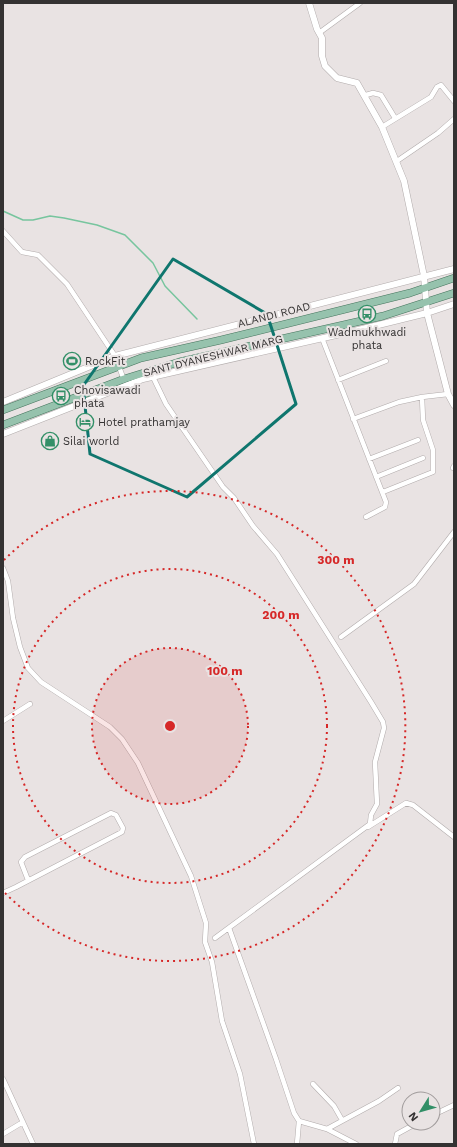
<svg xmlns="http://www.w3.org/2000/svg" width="457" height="1147" font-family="'Work Sans',sans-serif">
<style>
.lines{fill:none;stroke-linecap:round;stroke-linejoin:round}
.stream{stroke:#77c59e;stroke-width:1.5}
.street-casing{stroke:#b2acac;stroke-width:5.5}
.secondary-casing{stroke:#b2acac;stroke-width:7}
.primary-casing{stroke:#46755e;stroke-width:8}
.street{stroke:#fff;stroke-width:4.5}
.secondary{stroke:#fff;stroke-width:6}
.primary{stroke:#96c2ad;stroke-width:7}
.marked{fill:none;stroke:#0f766e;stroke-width:3;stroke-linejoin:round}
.ring{fill:none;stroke:#d62828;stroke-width:2;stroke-dasharray:2 4}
.labels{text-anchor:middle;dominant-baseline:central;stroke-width:4;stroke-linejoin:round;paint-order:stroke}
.street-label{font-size:11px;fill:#343232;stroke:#e9e3e3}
.poi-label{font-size:11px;fill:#343232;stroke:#e9e3e3;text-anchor:start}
.centre{fill:#d62828;stroke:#e9e3e3;stroke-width:2}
.ring-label{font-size:12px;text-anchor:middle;font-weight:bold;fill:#d62828;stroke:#e9e3e3;stroke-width:4;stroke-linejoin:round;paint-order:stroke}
</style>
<rect width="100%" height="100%" fill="#e9e3e3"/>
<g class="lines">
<path class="stream" d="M3 211 23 220H33L50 216 64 218 97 225 125 235 153 263 165 286 197 319"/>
<defs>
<path id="street" d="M319 33 360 3
M366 95 373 93 381 95 395 118
M382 127 431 97 437 87 441 85 454 101
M397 161 438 133 454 119
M3 231 22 252 38 255 67 284 115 356 124 380
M322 338 386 502 385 507 366 517
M153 377 166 404 223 487 234 498 253 526 277 554 371 702 383 722 384 728 375 762 377 804 371 815 370 824 215 938
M338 380 386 361
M353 419 399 402 422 397
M369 459 418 440
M453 468 454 466
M376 477 423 458
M383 492 433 472V450L423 420 422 397 448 394
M3 568 8 581 13 618 20 647 28 668 41 682 110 727 122 739 138 763 191 876 206 923 205 942 212 962 222 1021 240 1074 254 1144
M341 637 414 584 454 532
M3 721 30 704
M368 827 406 803 413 805 454 837
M3 893 16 887 122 832 123 828 116 815 111 813 25 857 21 862 28 880
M229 928 276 1059 294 1113 299 1121 297 1144
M3 1079 33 1144
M313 1084 334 1106 342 1120
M433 1115 454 1105
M299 1121 327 1129 356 1144
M327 1129 379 1101 398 1088
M3 1134 23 1122
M395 1144 397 1134 417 1123"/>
<path id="secondary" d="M309 3 317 29 322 38V56L325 66 337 78 357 83 382 127 404 181 424 276 427 313 448 394 454 405
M3 402 115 356 454 269
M3 434 143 379 354 331 427 313 454 304"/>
<path id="primary" d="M3 410 141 358 221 340 410 293 454 278
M3 425 124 379 179 362 383 316 454 293"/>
</defs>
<use href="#street" class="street-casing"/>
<use href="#secondary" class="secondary-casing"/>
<use href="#primary" class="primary-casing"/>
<use href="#street" class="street"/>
<use href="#secondary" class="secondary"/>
<use href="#primary" class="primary"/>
</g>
<path class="marked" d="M173 259 267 314 296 404 187 497 90 454 83 386Z"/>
<circle cx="170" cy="726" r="78" fill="#d62828" fill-opacity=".12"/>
<g class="ring">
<circle cx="170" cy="726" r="78"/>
<circle cx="170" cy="726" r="157"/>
<path d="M4 560A235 235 0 1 1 4 892"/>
</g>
<defs>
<symbol id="bus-ring" viewBox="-11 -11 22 22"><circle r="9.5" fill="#e9e3e3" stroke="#328f67" stroke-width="1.5"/><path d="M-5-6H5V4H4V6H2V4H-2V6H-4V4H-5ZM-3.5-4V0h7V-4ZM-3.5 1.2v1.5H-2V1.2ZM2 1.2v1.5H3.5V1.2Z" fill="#328f67"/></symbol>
<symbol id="stadium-ring" viewBox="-11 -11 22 22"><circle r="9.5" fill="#e9e3e3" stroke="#328f67" stroke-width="1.5"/><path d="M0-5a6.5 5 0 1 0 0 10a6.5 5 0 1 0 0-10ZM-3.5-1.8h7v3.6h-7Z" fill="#328f67"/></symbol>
<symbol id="hotel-ring" viewBox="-11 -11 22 22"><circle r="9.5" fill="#e9e3e3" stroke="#328f67" stroke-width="1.5"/><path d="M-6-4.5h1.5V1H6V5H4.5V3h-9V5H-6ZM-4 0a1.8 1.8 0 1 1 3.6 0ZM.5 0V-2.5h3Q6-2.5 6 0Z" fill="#328f67"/></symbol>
<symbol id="shop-ring" viewBox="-11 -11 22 22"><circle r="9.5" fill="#e9e3e3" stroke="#328f67" stroke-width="1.5"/><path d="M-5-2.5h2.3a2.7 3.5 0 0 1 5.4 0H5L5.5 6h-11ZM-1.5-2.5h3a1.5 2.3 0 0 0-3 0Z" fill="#328f67"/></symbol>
</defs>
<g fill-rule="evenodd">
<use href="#bus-ring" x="357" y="304" width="20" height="20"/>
<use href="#stadium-ring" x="62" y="351" width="20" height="20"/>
<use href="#bus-ring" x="51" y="386" width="20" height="20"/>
<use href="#hotel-ring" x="75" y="412" width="20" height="20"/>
<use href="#shop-ring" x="40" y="431" width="20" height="20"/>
</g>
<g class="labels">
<g class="street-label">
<text transform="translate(274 315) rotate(-14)">ALANDI ROAD</text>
<text transform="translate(213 356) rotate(-14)">SANT DYANESHWAR MARG</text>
</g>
<g class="poi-label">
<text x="367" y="332" text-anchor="middle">Wadmukhwadi<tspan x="367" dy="13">phata</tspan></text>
<text x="85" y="361">RockFit</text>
<text x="74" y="390">Chovisawadi<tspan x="74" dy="13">phata</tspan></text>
<text x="98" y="422">Hotel prathamjay</text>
<text x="63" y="441">Silai world</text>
</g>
</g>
<circle cx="170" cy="726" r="6" class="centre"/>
<g class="ring-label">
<text x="336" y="564">300 m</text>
<text x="281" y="619">200 m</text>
<text x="225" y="675">100 m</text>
</g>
<rect width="457" height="1147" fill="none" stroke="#343232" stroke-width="8"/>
<g transform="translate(421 1111) rotate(233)"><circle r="19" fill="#e9e3e3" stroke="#a19c9c"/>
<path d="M0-3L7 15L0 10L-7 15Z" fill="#328f67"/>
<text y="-6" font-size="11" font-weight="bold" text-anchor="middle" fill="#343232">N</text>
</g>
</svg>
